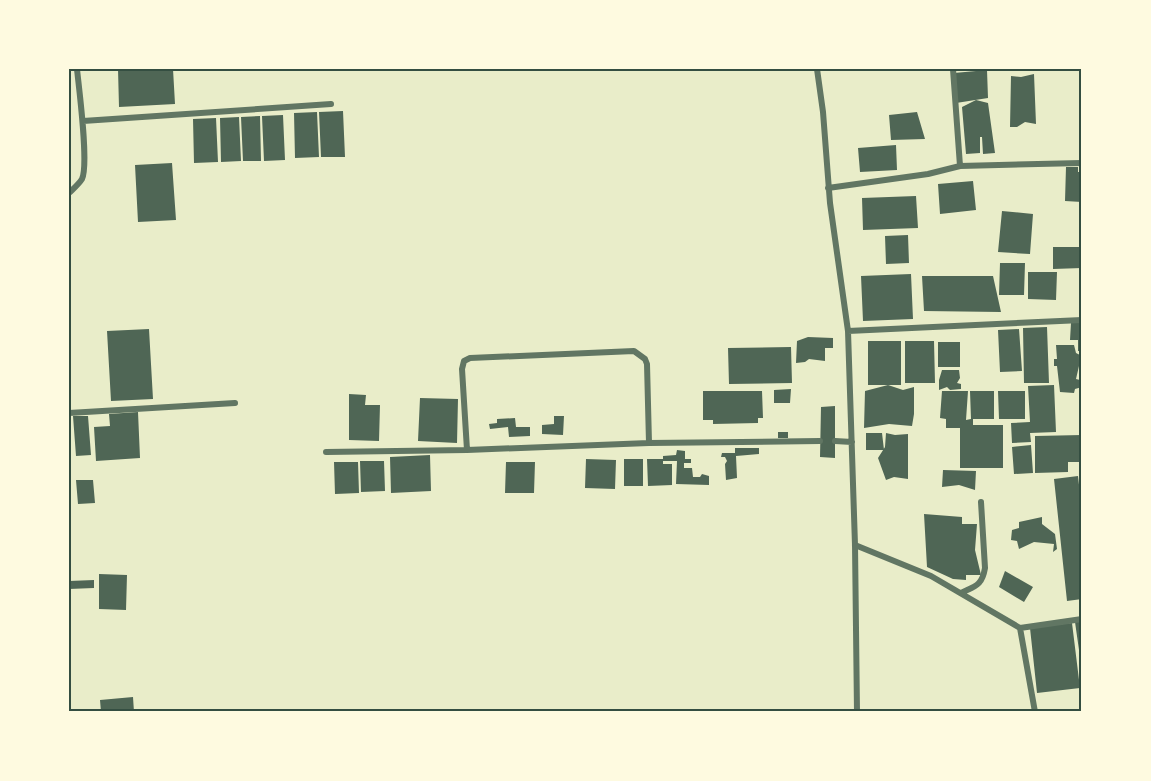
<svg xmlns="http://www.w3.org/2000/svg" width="1151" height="781" font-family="Helvetica,sans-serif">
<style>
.building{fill:#4f6655}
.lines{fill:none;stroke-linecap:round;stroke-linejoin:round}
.minor{stroke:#617663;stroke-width:6}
.neatline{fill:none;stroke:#344e41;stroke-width:2}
</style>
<rect width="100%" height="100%" fill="#e9edc9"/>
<path class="building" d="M118 69H173L175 104 119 107Z
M987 70 988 98 956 103 954 73Z
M1034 74 1036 124 1025 122 1017 127H1010L1011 76 1021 77Z
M976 100 988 103 995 153 983 154 982 137H980V153L966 154 962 107Z
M343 111 345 157H321L319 112Z
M317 112 319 157 295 158 294 113Z
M917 112 925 139 891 140 889 115Z
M283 115 285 160 264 161 262 116Z
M260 116 261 161H243L241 117Z
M239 117 241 161 221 162 220 118Z
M216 118 218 162 194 163 193 119Z
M896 145 897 170 860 172 858 148Z
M172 163 176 220 138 222 135 165Z
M1066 167H1078V172H1082V202L1065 201Z
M973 181 976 210 940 214 938 184Z
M916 196 918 228 863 230 862 198Z
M1002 211 1033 214 1030 254 998 252Z
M908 235 909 263 886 264 885 236Z
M1053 247H1082V268L1053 269Z
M1000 263H1025L1024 295H999Z
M1028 272H1057L1056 300 1028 299Z
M911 274 913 319 863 321 861 276Z
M922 276H993L1001 312 924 311Z
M1071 323H1082V351H1078V340H1070Z
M1047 327 1049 383H1024L1023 328Z
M149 329 153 399 111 401 107 331Z
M1019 329 1022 371 1000 372 998 330Z
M808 337 833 338V348H825V361L809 359 805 362 796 363 797 341Z
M868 341H901V385H868Z
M905 341H934L935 383H905Z
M938 342H960V367H938Z
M1056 345H1074L1076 353 1082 356V366H1079L1076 379 1080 380 1082 387 1075 389 1074 393 1060 392 1057 366H1054V359H1057Z
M791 347 792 383 729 384 728 348Z
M942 370H959L960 378 957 383 961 384V389L950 390 947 387 939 390V380Z
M888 385 903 390 914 387V414L912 426 889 424 864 428 865 391Z
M1054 385 1056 432 1030 433 1031 442 1012 443 1011 423 1030 422 1028 386Z
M791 389 790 403H774V390Z
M703 391H762L763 418H758V423L713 424V420H703Z
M942 391H968L966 420 971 419 970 391H994V419H973V425H1003V468H960V428H946V419L940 418Z
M998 391H1025V419H999Z
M349 394 366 395 365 405H380L379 441 349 440Z
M420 398 458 399 457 443 418 441Z
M835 406V458L820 457 821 407Z
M138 412 140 458 96 461 94 427 110 426 109 414Z
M73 416H88L91 455 76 456Z
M554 416H564L563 435 542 434V425L554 424Z
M515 418 516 427H530V436L509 437 508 427 490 429 489 424 497 423V419Z
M778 432H788V438H778Z
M866 433H882L884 450H866Z
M886 433 895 435 908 434V479L894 477 886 480 878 458 885 447Z
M1082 435V462H1068V472L1035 473V436Z
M1031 445 1033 473 1014 474 1012 447Z
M735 448H759V454L736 456 737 478 726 480 725 464 727 461 725 457H721L722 453H735Z
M677 450 685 451V459H691V463H684V468H692L693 477H700L702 474 709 476V485L676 484 677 461H663V464H672V485L648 486 647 459H663V456L676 455Z
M430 455 431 491 391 493 390 457Z
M586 459 616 460 615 489 585 488Z
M624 459H643V486H624Z
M360 461H384L385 491 361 492Z
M334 462H358L359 493 335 494Z
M506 462H535L534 493H505Z
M943 470 976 471 975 490 959 485 942 487Z
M1078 476 1082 511V599L1067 601 1054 479Z
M76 480H93L95 503 78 504Z
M924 514 962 517V524H977L975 550 981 575H966V580L953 579 927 567Z
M1042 517V524L1055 534 1057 549 1053 552 1054 544 1034 542 1019 549 1017 541 1011 540 1012 530 1019 528V522Z
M1005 571 1033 587 1024 602 999 587Z
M99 574 127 575 126 610 99 609Z
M94 580V588L69 589V581Z
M1082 621V663L1081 664 1075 622Z
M1072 623 1080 688 1037 693 1030 628Z
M133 697 134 712H101L100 700Z
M908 710H935V712H908Z"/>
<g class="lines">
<path class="minor" d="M817 69 823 112 830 203 848 331 855 545 857 712
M953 69 960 166
M83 121 331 104
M828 188 928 174 960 166 1082 163
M69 193C73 189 79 184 82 179 89 164 79 89 77 69
M848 331 1082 320
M69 413 235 403
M835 441 852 442
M649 443 647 364 645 359 634 351 470 358 464 361 462 369 467 450 649 443 820 441
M326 452 467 450
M855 545 931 576 1020 628 1082 619
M961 593C975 586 982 586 985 568L981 502
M1020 628 1035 712"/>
</g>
<rect width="1151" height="781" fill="none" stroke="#fefae0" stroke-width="141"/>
<rect x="70" y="70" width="1010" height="640" class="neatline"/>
</svg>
